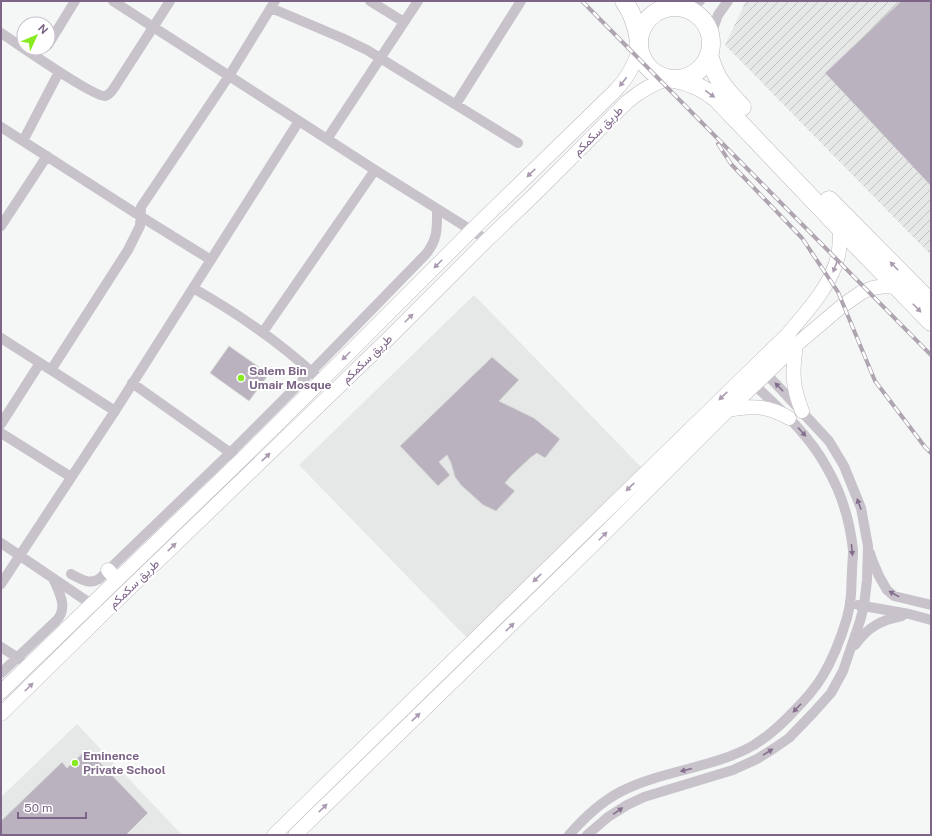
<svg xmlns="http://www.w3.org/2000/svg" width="932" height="836" font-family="'Public Sans',Vazirmatn,sans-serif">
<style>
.built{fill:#e6e8e8}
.industrial{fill:url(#industrial-furrows)}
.building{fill:#bab2bf;stroke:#d7d9d7}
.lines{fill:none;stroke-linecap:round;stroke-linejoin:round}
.secondary-casing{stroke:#c0b9c3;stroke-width:15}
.highway-casing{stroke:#bbb5bd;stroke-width:19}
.street{stroke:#c8c2cb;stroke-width:10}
.secondary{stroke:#fff;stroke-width:14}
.highway{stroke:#fff;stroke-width:18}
.rail-casing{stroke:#aea5b1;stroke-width:4}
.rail{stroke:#fff;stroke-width:2.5;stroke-dasharray:8;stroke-linecap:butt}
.oneway{fill:#aa9bb1}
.oneway2{fill:#846e8e}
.poi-dot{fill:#88eb21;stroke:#fff;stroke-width:1.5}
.labels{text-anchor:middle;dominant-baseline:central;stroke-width:4;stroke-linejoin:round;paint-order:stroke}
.street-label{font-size:12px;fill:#7d6587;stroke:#fff}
.poi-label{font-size:12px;font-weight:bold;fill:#7d6587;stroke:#fff;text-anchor:start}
</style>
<defs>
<pattern id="industrial-furrows" width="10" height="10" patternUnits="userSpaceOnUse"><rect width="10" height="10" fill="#e6e8e8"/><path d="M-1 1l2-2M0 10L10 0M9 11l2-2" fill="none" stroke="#c0c0c2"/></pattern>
</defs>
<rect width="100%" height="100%" fill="#f4f7f5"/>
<path class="built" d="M474 295 642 468 467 638 299 465Z
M77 724 182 835H1V797Z"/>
<path class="industrial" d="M747 1H931V255L725 45 745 3Z"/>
<path class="building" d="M901 1H931V186L825 73Z
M229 346 269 374 249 401 210 373Z
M492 357 519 380 499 401 534 418 560 439 545 458 537 453 530 458 511 476 505 483 515 491 496 511 483 505 461 485 455 477 451 463 447 455 439 462 450 475 438 486 400 446Z
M87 749 148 813 126 835H1V821L62 762 67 768Z"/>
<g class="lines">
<defs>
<path id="secondary" d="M796 345C792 371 792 386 802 411
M728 410C752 405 768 406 789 418
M108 570 117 580
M1 692 241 460 322 380 472 230 615 91C628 78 635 64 640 47
M1 714 104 613 387 340 487 240 534 195 627 102C640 91 653 83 670 78
M274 835 788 334C807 311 831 286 838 256 840 247 840 238 840 228
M295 835 595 543 728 410 796 345 842 306 862 292 873 288 885 286 896 287"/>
<path id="highway" d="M624 1C633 14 637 26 639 41
M639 43a36 36 0 1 1 72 0a36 36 0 1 1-72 0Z
M709 54C715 79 725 89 742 107
M674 79C691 82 704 88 717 99L840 228 931 322
M829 200 931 303"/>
</defs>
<use href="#secondary" class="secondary-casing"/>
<use href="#highway" class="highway-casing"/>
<path class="street" d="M113 1 375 170 487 240
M370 1 404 22
M271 8 342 38 367 50 518 143
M679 8 690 5 700 1
M1 33C15 42 93 97 105 96 109 95 112 91 114 88L170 1
M710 37 718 15 728 1
M48 45 75 1
M456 104 521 1
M1 127 140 216 211 260
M327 139 418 1
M23 141 59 72
M1 226 47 156
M193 288C237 313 278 341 315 375
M263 332 375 170
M1 338 115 411
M51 370 128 250 140 226 141 207 229 76 275 1
M132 383 235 456
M1 424 40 363
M1 433 71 477
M1 543 97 608
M870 553 873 562 879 576 887 590 894 596 931 605
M71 574C81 579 89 585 99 579L231 452 312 371 426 254C438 239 437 228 437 210
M1 584 115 411 299 121
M858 605 909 614 931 620
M855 645C868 627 881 620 902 616
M1 647 21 660
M1 673 56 621C69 608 59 592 53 578
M569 835C583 819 601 802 620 792 662 770 712 769 754 745 768 736 782 724 793 712 804 701 814 690 822 677 833 659 841 638 847 618 848 612 850 607 850 602 852 592 851 583 852 573 852 566 853 558 853 550 850 522 841 492 827 468 809 434 778 407 750 381
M587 835 608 817 627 805 644 797 733 770 757 759 773 749 789 738 814 712 831 693 843 671 860 621 864 606 867 580 868 546 861 508 844 466 829 441 776 384 761 369"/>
<use href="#secondary" class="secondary"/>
<use href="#highway" class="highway"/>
<defs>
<path id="rail" d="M582 1 931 355
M718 144 731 164 802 238 838 292 875 381 925 447 931 453"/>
</defs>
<use href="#rail" class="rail-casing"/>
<use href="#rail" class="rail"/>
</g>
<defs><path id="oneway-solid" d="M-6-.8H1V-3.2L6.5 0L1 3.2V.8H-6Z"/></defs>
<g class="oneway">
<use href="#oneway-solid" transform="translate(623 82) rotate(128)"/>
<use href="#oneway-solid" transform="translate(710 94) rotate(36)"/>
<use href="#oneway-solid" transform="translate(531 173) rotate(136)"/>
<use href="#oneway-solid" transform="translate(438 264) rotate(135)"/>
<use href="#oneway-solid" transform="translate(894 266) rotate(-134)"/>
<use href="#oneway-solid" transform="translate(835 267) rotate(110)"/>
<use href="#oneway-solid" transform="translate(917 308) rotate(46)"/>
<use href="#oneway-solid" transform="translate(409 318) rotate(-45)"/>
<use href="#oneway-solid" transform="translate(346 356) rotate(135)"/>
<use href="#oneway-solid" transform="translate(723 396) rotate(136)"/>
<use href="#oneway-solid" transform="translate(266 457) rotate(-44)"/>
<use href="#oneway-solid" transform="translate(630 487) rotate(136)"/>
<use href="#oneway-solid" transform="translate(603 536) rotate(-45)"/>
<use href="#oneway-solid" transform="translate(172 547) rotate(-44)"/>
<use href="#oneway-solid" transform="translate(537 578) rotate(136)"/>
<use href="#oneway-solid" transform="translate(510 627) rotate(-44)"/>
<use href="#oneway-solid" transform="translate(29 687) rotate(-45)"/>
<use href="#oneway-solid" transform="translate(416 717) rotate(-44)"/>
<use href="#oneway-solid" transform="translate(323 808) rotate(-44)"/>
</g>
<g class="oneway2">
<use href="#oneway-solid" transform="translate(779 387) rotate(-134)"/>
<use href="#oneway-solid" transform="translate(802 432) rotate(48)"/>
<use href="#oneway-solid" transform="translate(859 504) rotate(-110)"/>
<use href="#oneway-solid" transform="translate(852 550) rotate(85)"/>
<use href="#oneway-solid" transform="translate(894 594) rotate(-151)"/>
<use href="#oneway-solid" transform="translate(797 708) rotate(134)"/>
<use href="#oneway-solid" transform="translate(768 752) rotate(-32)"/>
<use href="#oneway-solid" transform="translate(686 770) rotate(166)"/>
<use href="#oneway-solid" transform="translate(618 811) rotate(-34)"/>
</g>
<g class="poi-dot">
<circle cx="241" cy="378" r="4"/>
<circle cx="75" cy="763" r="4"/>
</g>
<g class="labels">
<g class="street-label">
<text transform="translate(598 131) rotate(-45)">طريق سكمكم</text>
<text transform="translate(367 359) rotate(-44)">طريق سكمكم</text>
<text transform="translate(134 584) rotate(-44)">طريق سكمكم</text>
</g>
<g class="poi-label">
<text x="249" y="371">Salem Bin<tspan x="249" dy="14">Umair Mosque</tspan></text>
<text x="83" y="756">Eminence<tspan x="83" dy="14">Private School</tspan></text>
</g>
</g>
<rect width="932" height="836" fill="none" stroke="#7d6587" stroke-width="4"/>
<g transform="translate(36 36) rotate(46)"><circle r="19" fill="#ffffff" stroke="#cbc1cf"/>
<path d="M0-3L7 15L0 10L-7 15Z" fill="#88eb21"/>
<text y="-6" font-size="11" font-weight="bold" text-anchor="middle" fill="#7d6587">N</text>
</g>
<path d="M18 812v6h68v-6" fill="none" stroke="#7d6587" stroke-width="2"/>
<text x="24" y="812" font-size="12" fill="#7d6587" stroke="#ffffff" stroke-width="3" paint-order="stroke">50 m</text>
</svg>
